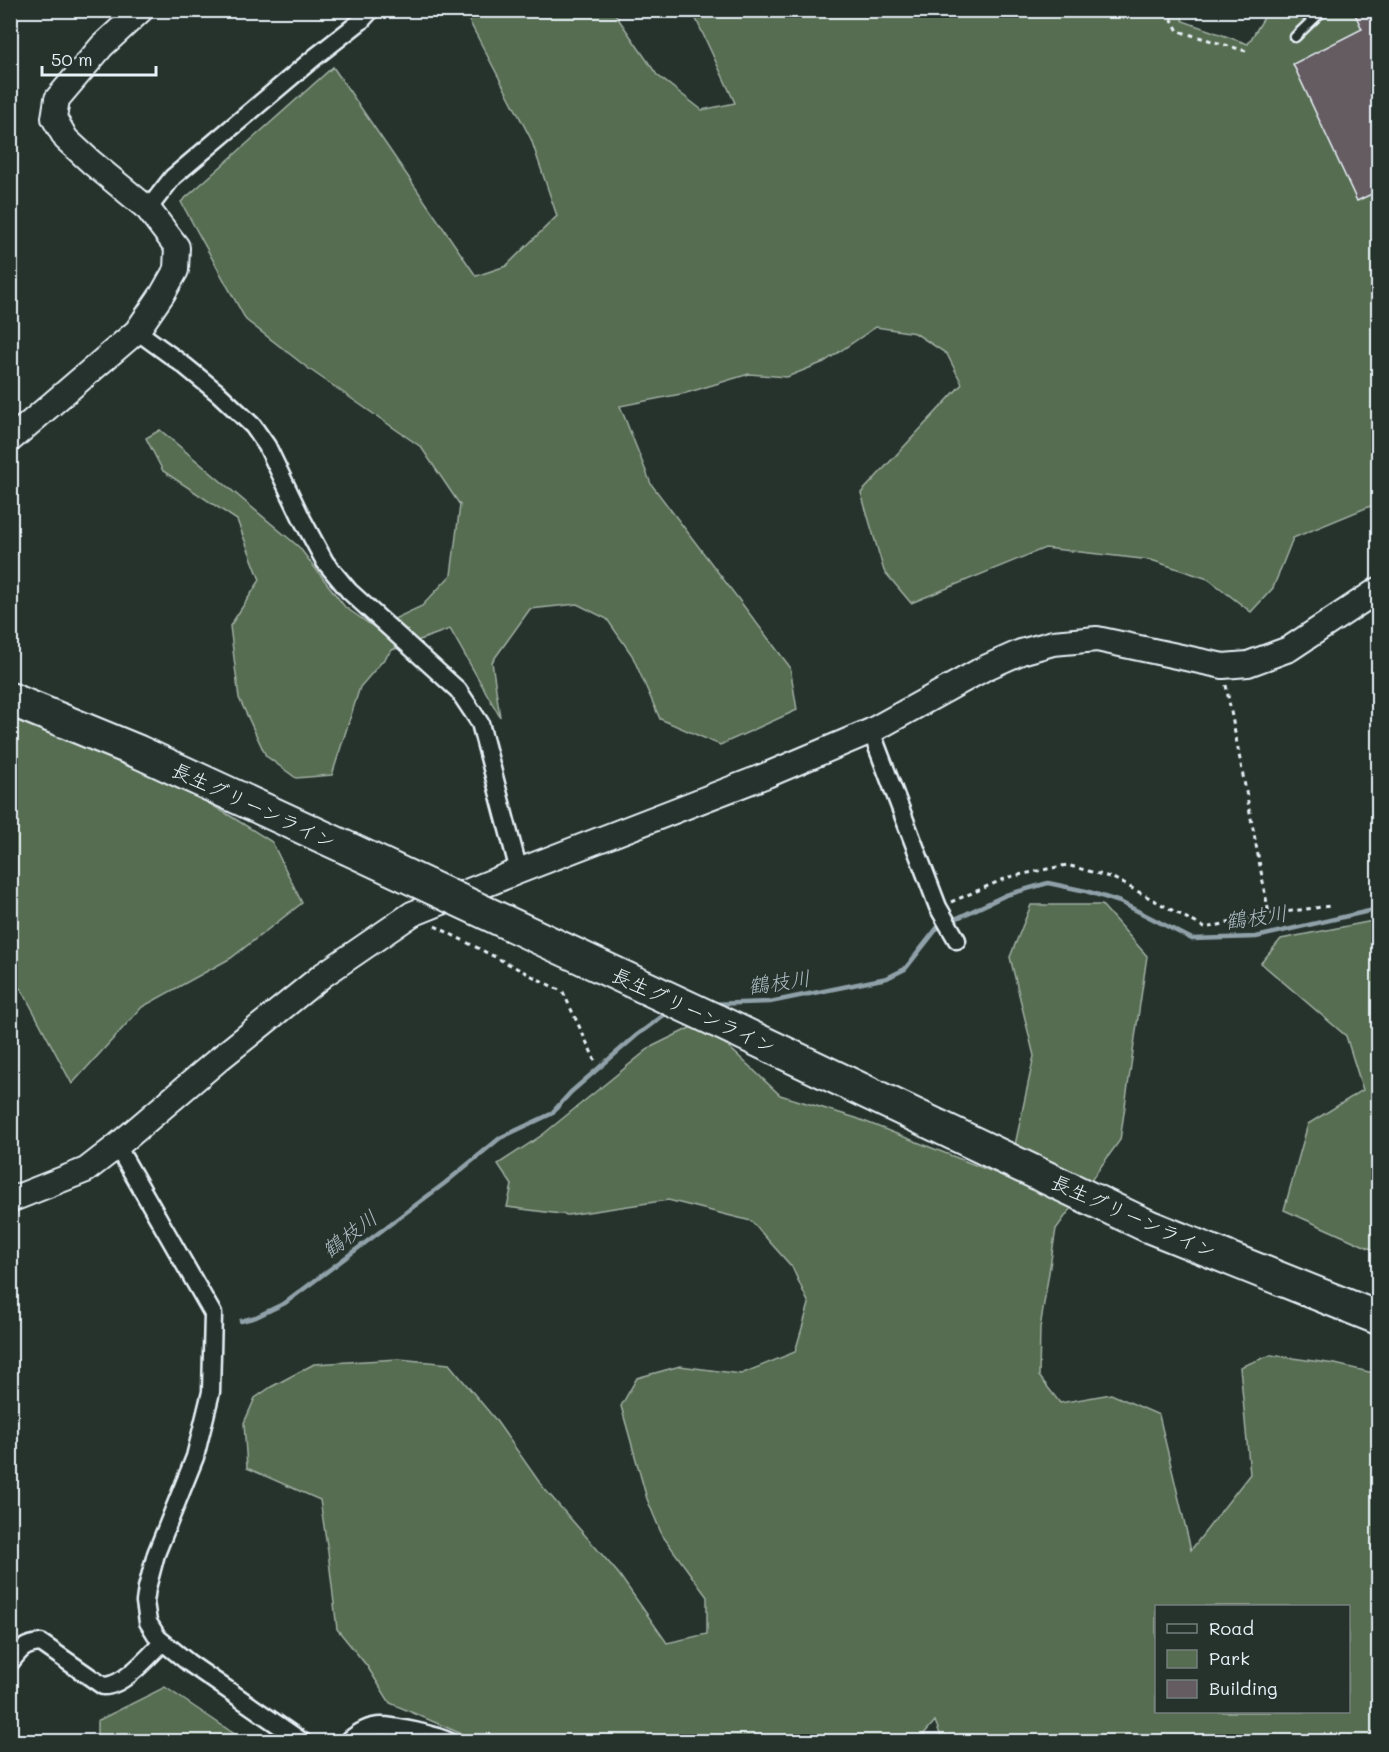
<svg xmlns="http://www.w3.org/2000/svg" width="1389" height="1752" font-family="Mali,'Klee One',sans-serif">
<style>
.green{fill:#576d51;stroke:#a0afa4;stroke-width:1.5;fill-rule:evenodd}
.lines{fill:none;stroke-linecap:round;stroke-linejoin:round}
.stream{stroke:#90a1a9;stroke-width:4.5}
.building{fill:#655c62;stroke:#e8f1f8;stroke-width:1.5}
.lane-casing{stroke:#e8f1f8;stroke-width:13}
.street-casing{stroke:#e8f1f8;stroke-width:21}
.secondary-casing{stroke:#e8f1f8;stroke-width:28}
.highway-casing{stroke:#e8f1f8;stroke-width:36}
.path{stroke:#e8f1f8;stroke-width:3;stroke-dasharray:4.5 4.5;stroke-linecap:butt}
.lane{stroke:#26332d;stroke-width:8}
.street{stroke:#26332d;stroke-width:16}
.secondary{stroke:#26332d;stroke-width:24}
.highway{stroke:#26332d;stroke-width:32}
.highway-bridge-casing{stroke:#e8f1f8;stroke-width:36;stroke-linecap:butt}
.highway-bridge{stroke:#26332d;stroke-width:32}
.labels{text-anchor:middle;dominant-baseline:central;stroke-width:5;stroke-linejoin:round;paint-order:stroke}
.street-label{font-size:20px;fill:#e8f1f8;stroke:#26332d}
.water-label{font-size:21px;font-style:italic;fill:#aebbc3;stroke:#26332d}
</style>
<rect width="100%" height="100%" fill="#26332d"/>
<filter id="ink" filterUnits="userSpaceOnUse"><feTurbulence type="fractalNoise" baseFrequency=".0167" numOctaves="2"/><feDisplacementMap in="SourceGraphic" scale="12" xChannelSelector="R" yChannelSelector="G"/><feConvolveMatrix kernelMatrix="1 2 1 2 8 2 1 2 1" color-interpolation-filters="sRGB"/></filter>
<g filter="url(#ink)">
<path class="green" d="M464 11H613L657 75 702 110 735 103 696 19 691 11H1180L1183 21 1248 44 1268 11H1378V503L1293 538 1273 588 1251 612 1208 579 1151 560 1045 548 911 603 884 571 861 493 962 384 947 354 915 333 876 327 824 362 787 377 749 374 686 393 620 406 651 484 790 667 797 710 720 745 660 719 632 655 607 619 577 604 530 609 492 662 500 717 450 629 392 650 360 687 332 775 296 778 266 756 239 698 230 626 260 580 237 520 163 471 146 438 160 430 299 547 345 607 375 628 422 606 451 575 460 505 421 447 309 369 246 320 181 202 333 67 476 276 506 266 557 216 531 139Z
M10 718 170 780 232 817 272 842 302 903 231 958 142 1007 72 1084 21 988 11 990Z
M1031 905H1102L1147 956 1120 1140 1056 1229 1040 1328 1039 1376 1060 1403 1111 1394 1159 1415 1191 1550 1250 1474 1240 1367 1271 1355 1335 1364 1378 1374V1741L943 1742 935 1721 917 1742 472 1741 464 1735 390 1703 367 1666 337 1629 328 1552 320 1500 247 1468 244 1423 255 1398 271 1387 314 1364 399 1359 449 1364 495 1419 542 1486 618 1573 667 1643 707 1634V1597L662 1535 647 1499 621 1406 637 1378 680 1366 741 1374 795 1352 809 1304 792 1267 751 1221 668 1200 568 1215 507 1207 512 1185 498 1164 541 1136 651 1047 702 1022 780 1095 856 1118 1008 1178 1034 1056 1010 957ZM1156 1606H1348V1712H1156Z
M1378 920V1252L1284 1210 1308 1124 1363 1090 1346 1036 1261 963 1281 939Z
M165 1687 245 1741H97V1721Z"/>
<g class="lines">
<path class="stream" d="M951 921 1006 895 1048 883 1086 891 1120 902 1192 939 1256 937 1378 909
M710 1004 770 1002 887 978 905 969 938 927 943 925
M241 1321 256 1317 285 1303 445 1183 500 1138 551 1114 571 1092 637 1035 664 1015 670 1014"/>
</g>
<path class="building" d="M1353 10H1378V191L1357 201 1293 64 1362 29Z"/>
<g class="lines">
<defs>
<path id="lane" d="M1295 37 1323 10"/>
<path id="street" d="M148 209 173 177 315 57 361 21 371 10
M137 331 185 366 218 393 253 426 267 446 302 519 325 562 349 591 458 690 480 723 519 871
M871 731 938 907 957 940
M117 1146 213 1314 211 1392 195 1457 156 1554 147 1588 145 1602 148 1622 158 1638 189 1663 303 1742
M10 1663C20 1650 24 1644 41 1643L103 1686C123 1687 149 1656 163 1642
M347 1742C356 1734 368 1726 381 1726 396 1726 437 1735 450 1742"/>
<path id="secondary" d="M10 440 137 331 163 293 176 270 177 247 148 209 91 162 66 139 54 118 57 99 102 46 141 10
M10 1200 86 1170 117 1146 219 1059 323 975 412 914 519 871 767 775 871 731 985 668 1021 652 1053 643 1097 639 1223 666 1248 664 1289 649 1378 590"/>
<path id="highway" d="M10 699 139 752 347 848
M715 1020 1148 1226 1378 1318"/>
</defs>
<use href="#lane" class="lane-casing"/>
<use href="#street" class="street-casing"/>
<use href="#secondary" class="secondary-casing"/>
<use href="#highway" class="highway-casing"/>
<path class="path" d="M1167 10 1178 31 1246 51
M1226 685 1269 914
M951 902 1009 877 1067 865 1113 878 1205 928 1269 914 1330 906
M435 926 563 992 595 1060"/>
<use href="#lane" class="lane"/>
<use href="#street" class="street"/>
<use href="#secondary" class="secondary"/>
<use href="#highway" class="highway"/>
<defs>
<path id="highway-bridge" d="M347 848 715 1020"/>
</defs>
<use href="#highway-bridge" class="highway-bridge-casing"/>
<use href="#highway-bridge" class="highway-bridge"/>
</g>
</g>
<g class="labels">
<g class="street-label">
<text transform="translate(254 805) rotate(25)">長生グリーンライン</text>
<text transform="translate(694 1010) rotate(25)">長生グリーンライン</text>
<text transform="translate(1134 1216) rotate(24)">長生グリーンライン</text>
</g>
<g class="water-label">
<text transform="translate(1256 916) rotate(-8)">鶴枝川</text>
<text transform="translate(779 981) rotate(-8)">鶴枝川</text>
<text transform="translate(349 1233) rotate(-37)">鶴枝川</text>
</g>
</g>
<rect width="1389" height="1752" fill="none" stroke="#26332d" stroke-width="36"/>
<rect x="18" y="18" width="1353" height="1716" fill="none" stroke="#e8f1f8" stroke-width="2" filter="url(#ink)"/>
<rect x="1155" y="1605" width="195" height="108" fill="#26332d" stroke="#747f7e" stroke-width="1.5"/>
<rect x="1167" y="1624" width="30" height="9" fill="#26332d" stroke="#747f7e" stroke-width="1.5"/>
<text x="1209" y="1635" font-size="18" fill="#e8f1f8">Road</text>
<rect x="1167" y="1650" width="30" height="18" fill="#576d51" stroke="#747f7e" stroke-width="1.5"/>
<text x="1209" y="1665" font-size="18" fill="#e8f1f8">Park</text>
<rect x="1167" y="1680" width="30" height="18" fill="#655c62" stroke="#747f7e" stroke-width="1.5"/>
<text x="1209" y="1695" font-size="18" fill="#e8f1f8">Building</text>
<path d="M42 66v9h114v-9" fill="none" stroke="#e8f1f8" stroke-width="3"/>
<text x="51" y="66" font-size="18" fill="#e8f1f8" stroke="#26332d" stroke-width="4.5" paint-order="stroke">50 m</text>
</svg>
